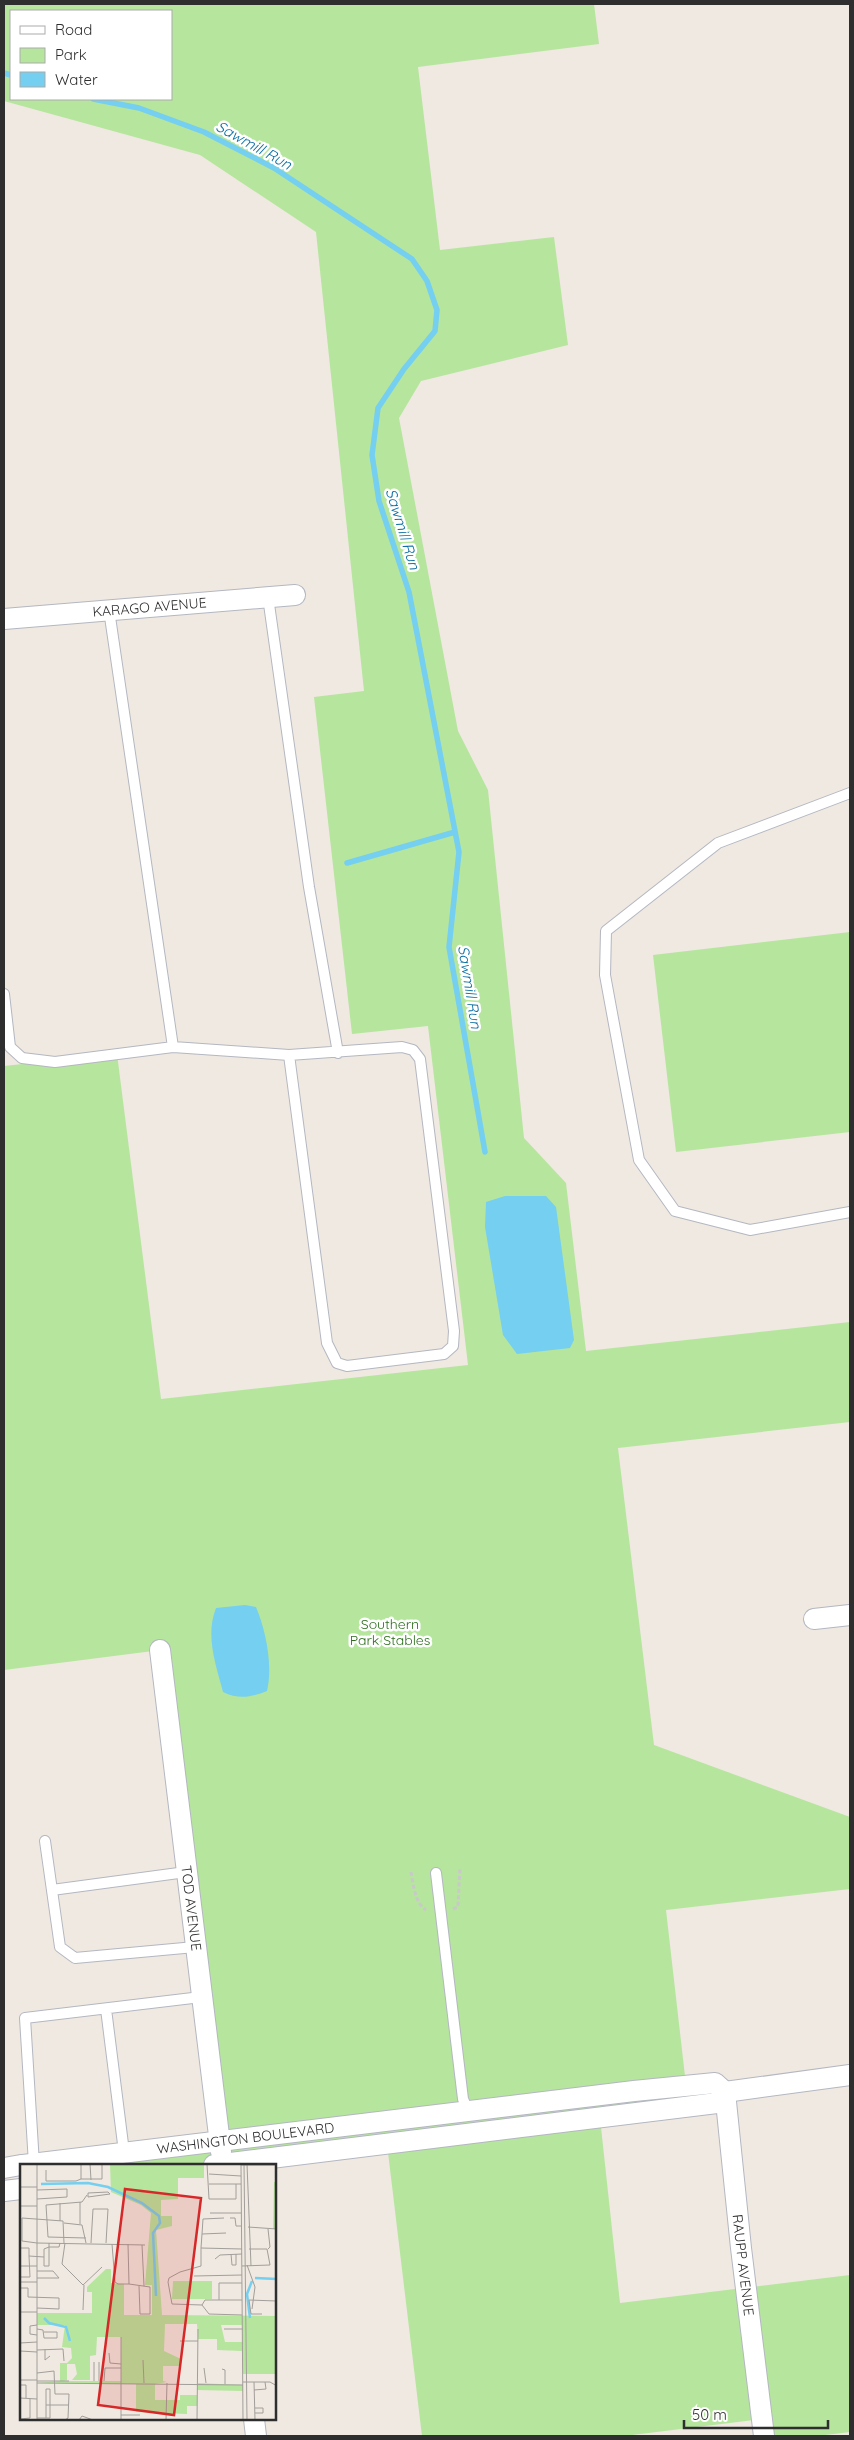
<svg xmlns="http://www.w3.org/2000/svg" width="854" height="2440" font-family="Quicksand,sans-serif">
<style>
.green{fill:#b6e59e;fill-rule:evenodd}
.water{fill:#75cff0}
.lines{fill:none;stroke-linecap:round;stroke-linejoin:round}
.stream{stroke:#75cff0;stroke-width:5.5}
.lane-casing{stroke:#b4b7c1;stroke-width:12}
.street-casing{stroke:#b4b7c1;stroke-width:22}
.path{stroke:#c9c9c9;stroke-width:3;stroke-dasharray:4 2.5;stroke-linecap:butt}
.lane{stroke:#fff;stroke-width:10}
.street{stroke:#fff;stroke-width:20}
.labels{text-anchor:middle;dominant-baseline:central;stroke-width:5;stroke-linejoin:round;paint-order:stroke}
.street-label{font-size:14px;fill:#2e2e2e;stroke:#fff}
.park-label{font-size:14px;fill:#2c6e1b;stroke:#fff}
.water-label{font-size:15px;font-style:italic;fill:#0d6fa3;stroke:#fff}
.inset-river{fill:none;stroke:#75cff0;stroke-width:2.5}
.inset-road{fill:none;stroke:#a29e99;stroke-width:1}
.view{fill:#d62828;fill-opacity:0.15;stroke:#d62828;stroke-width:2.5}
.inset-edge{fill:none;stroke:#2e2e2e;stroke-width:2.5}
</style>
<rect width="100%" height="100%" fill="#efe9e1"/>
<path class="green" d="M4 4H594L599 44 418 67 440 250 554 237 568 345 421 381 399 418 458 731 488 790 524 1138 566 1183 586 1351 850 1322V1422L618 1448 654 1745 850 1817V1889L666 1910 686 2085 725 2092 600 2118 620 2303 850 2275V2432L817 2436H764L762 2419 624 2436H422L387 2144 214 2165H23L218 2140 153 1651 4 1670V1066L117 1054 161 1399 468 1365 428 1026 352 1034 314 697 364 691 316 232 200 155 4 101ZM11 11H171V99H11Z
M850 932V1132L676 1152 653 955Z"/>
<path class="water" d="M505 1196H546L556 1207 574 1340 570 1348 517 1354 503 1335 485 1227 486 1202Z
M245 1605 256 1607C266 1631 273 1665 267 1691 252 1697 239 1700 223 1692 216 1665 205 1636 216 1608Z"/>
<g class="lines">
<path class="stream" d="M4 73 11 75
M93 99 139 108 204 132 274 168 412 259 427 281 437 310 435 331 404 369 378 408 372 455 379 501 409 592 459 852 449 947 485 1152
M347 863 455 832"/>
<defs>
<path id="lane" d="M268 597 309 887 338 1053
M850 793 718 843 606 931 605 975 639 1160 675 1211 750 1230 850 1212
M4 994 10 1047 22 1058 55 1062 173 1047 109 610
M173 1047 289 1055 402 1047 413 1050 420 1059 454 1331 453 1346 444 1354 347 1366 337 1363 327 1343 289 1055
M45 1841 60 1947 75 1958 195 1947
M436 1873 463 2099 468 2111
M52 1890 186 1872
M106 2009 124 2152
M34 2164 25 2018 201 1997"/>
<g id="street">
<path id="s1" d="M4 619 295 595"/>
<path d="M814 1619 850 1615"/>
<path id="s2" d="M160 1650 221 2152"/>
<path id="s3" d="M725 2092 741 2248 764 2436"/>
<path id="s4" d="M23 2165 634 2091 715 2083 725 2092"/>
<path d="M214 2165 717 2103 725 2092 850 2075"/>
<path d="M4 2168 21 2165"/>
<path d="M4 2191 21 2189"/>
<path d="M254 2419 256 2436"/>
</g>
</defs>
<use href="#lane" class="lane-casing"/>
<use href="#street" class="street-casing"/>
<path class="path" d="M411 1872C413 1884 415 1903 426 1910
M453 1909 458 1907 460 1867"/>
<use href="#lane" class="lane"/>
<use href="#street" class="street"/>
</g>
<g class="labels">
<g class="street-label">
<text stroke="none"><textPath href="#s1" startOffset="146">KARAGO AVENUE</textPath></text>
<text stroke="none"><textPath href="#s2" startOffset="260">TOD AVENUE</textPath></text>
<text stroke="none"><textPath href="#s4" startOffset="224">WASHINGTON BOULEVARD</textPath></text>
<text stroke="none"><textPath href="#s3" startOffset="174">RAUPP AVENUE</textPath></text>
</g>
<g class="park-label">
<text x="390" y="1624">Southern<tspan x="390" dy="16">Park Stables</tspan></text>
</g>
<g class="water-label">
<text transform="translate(254 145) rotate(29)">Sawmill Run</text>
<text transform="translate(403 529) rotate(73)">Sawmill Run</text>
<text transform="translate(470 987) rotate(81)">Sawmill Run</text>
</g>
</g>
<g transform="translate(20 2164)">
<rect width="256" height="256" fill="#efe9e1"/>
<path d="M90 0H184V14H158V35L141 36V52H152V62L136 66 142 151 256 152V210H223L222 187 197 186V175H178L177 160H145L144 187 161 195V202H143V217L147 218 135 220V236H160V231H177V242H167V250L116 248V220L17 219 40 217V199H47L52 194 51 184 42 183 45 161H17V149H72V128H67V123L86 105H91V119L104 120V151H132V121H125L131 49 121 41 91 28ZM201 161H222V178H205ZM77 173H101V217H43L47 216V200H55L57 210 52 216H70V192L76 191ZM254 18H256V65H253ZM153 117H192V135H152ZM178 219 223 221V227L177 226Z" fill="#b6e59e" fill-rule="evenodd"/>
<path class="inset-river" d="M21 20 68 19 88 23 122 39 139 52 140 59 133 69 136 132M235 114 257 115M24 154 29 159 46 163 50 177M230 154 227 130 232 117"/>
<path class="inset-road" d="M17 0V256M70 0 71 16M210 0H187L189 35H216V20H221M221 0 223 256M224 0 227 256M227 0 231 102M221 1H257M26 6V17H56L61 15V0M189 10 221 12M61 15H82V0M189 20H216M0 23H17M17 26 47 25V33L17 35M68 29 88 28 90 30 68 33ZM60 38V60M0 42H17M190 49H221M204 54 183 55 182 70 206 69M210 54H215L216 62H221M40 57V39M44 59 62 61 66 79M228 63 257 65M182 70 181 84 222 85M66 74 28 73 26 41 62 38 67 31M29 79V102H24V85L29 83H39L40 79M44 79 43 57 2 54V77L17 79 125 81M45 79 42 100 63 121 82 103M71 79 73 45H88L86 79M92 80 95 118 98 120H109L108 80M122 81 124 122M0 84H9V92L24 93M181 84V102L160 108 149 114 148 118 152 140 182 141M248 85 250 83 248 65M211 90 212 101H216V90M195 95 200 91 222 90M227 101 235 123 232 145M0 102H17M222 102 250 101 247 85H229M174 112 222 111M0 113H10L9 92M17 114H39L33 107H17M0 118H17M109 120 130 123V150H120L119 122M0 124H8V133L39 134V145L17 144M199 136V119H222M222 136H185L182 141 189 150 222 151M63 146 64 121M242 150H231L229 136 257 137M0 156V148H17M17 165 23 166 24 174H37V168H24M204 165H223M17 171 10 170V162L17 161M160 177H178M0 179 17 178M25 185V196L30 192M17 186 43 185 44 197M0 187 17 188M89 189 90 199 101 200M123 196 124 219M74 198V217M184 204 186 219M202 205 205 206V220M17 209 34 207 35 230H49L48 254 45 256M0 216H17M17 217H49M79 217V198M84 217 85 204H101M223 218H250L257 222M234 218 235 256M17 219 223 221M0 221H6V234M234 226 246 225 245 218M0 234 17 235M26 241H49M235 244H243V249H235M101 251H120M17 254H26V225H30V254H26M0 255 10 254V234M59 256 62 252 73 256M101 256V173M146 256 147 219M177 256 178 165"/>
<path class="view" d="M105 25 181 34 154 251 78 241Z"/>
<rect width="256" height="256" class="inset-edge"/>
</g>
<rect width="854" height="2440" fill="none" stroke="#2e2e2e" stroke-width="10"/>
<rect x="10" y="10" width="162" height="90" fill="#ffffff" stroke="#ababab"/>
<rect x="20" y="26" width="25" height="8" fill="#ffffff" stroke="#ababab"/>
<text x="55" y="35" font-size="15" fill="#2e2e2e">Road</text>
<rect x="20" y="48" width="25" height="15" fill="#b6e59e" stroke="#ababab"/>
<text x="55" y="60" font-size="15" fill="#2e2e2e">Park</text>
<rect x="20" y="72" width="25" height="15" fill="#75cff0" stroke="#ababab"/>
<text x="55" y="85" font-size="15" fill="#2e2e2e">Water</text>
<path d="M684 2420v8h144v-8" fill="none" stroke="#2e2e2e" stroke-width="2.5"/>
<text x="692" y="2420" font-size="15" fill="#2e2e2e" stroke="#ffffff" stroke-width="4" paint-order="stroke">50 m</text>
</svg>
